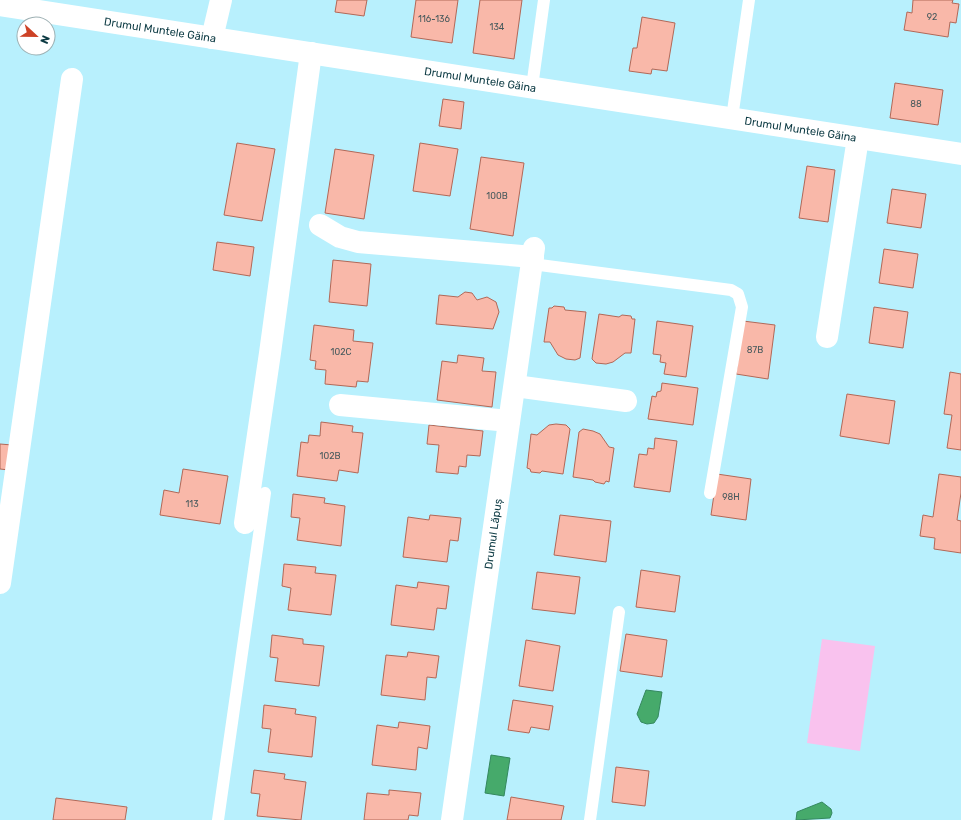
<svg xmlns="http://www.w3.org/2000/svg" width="961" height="820" font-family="Rubik,sans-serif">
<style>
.green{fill:#f9c2ee}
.water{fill:#46aa6b;stroke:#34885f}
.building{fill:#f9b8a9;stroke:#b26857}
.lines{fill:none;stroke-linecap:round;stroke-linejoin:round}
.service{stroke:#fff;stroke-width:12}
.minor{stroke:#fff;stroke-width:22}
.labels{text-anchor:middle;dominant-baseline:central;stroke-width:3.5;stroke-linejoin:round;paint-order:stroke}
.number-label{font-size:9px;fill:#46595c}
.street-label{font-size:11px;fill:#0b3942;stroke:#fff}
</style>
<rect width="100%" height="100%" fill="#b8f0fd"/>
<path class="green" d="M822 639 875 646 860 751 807 743Z"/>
<path class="water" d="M646 690 662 692 658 717 654 723 647 724 641 722 637 714Z
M491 755 510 758 504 796 485 793Z
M822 802 831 809 832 813 830 818 796 820 797 812Z"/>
<path class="building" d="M337 0H367L364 16 335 12Z
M416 0H458L452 43 411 37Z
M480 0H522L514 59 473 53Z
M913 0H953L952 3 959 4 956 23 950 22 948 37 904 30 907 12 912 13Z
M642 17 675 23 667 71 652 69 651 74 629 71 633 48H637Z
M895 83 943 90 938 125 890 118Z
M443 99 464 102 461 129 439 126Z
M237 143 275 149 262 221 224 215Z
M420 143 458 149 450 196 413 191Z
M335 149 374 155 364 219 325 213Z
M481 157 524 163 513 236 470 229Z
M807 166 835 170 828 222 799 218Z
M892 189 926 194 921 228 887 223Z
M217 242 254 247 250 276 213 270Z
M884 249 918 254 913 288 879 283Z
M333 260 371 264 367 306 329 302Z
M465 292 472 293 477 300 487 297 496 302 499 312 493 329 436 324 439 295 458 297Z
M554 306 564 307 565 310 586 312 580 358 575 360 566 359 558 355 550 342H544L549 308H552Z
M874 307 908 312 903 348 869 343Z
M599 314 619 317 622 315 631 316 632 319H635L631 353H625L613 362 606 364 596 363 592 359Z
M657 321 693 326 686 377 664 374 666 363 660 362 661 355 653 354Z
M743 321 775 325 768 379 736 374Z
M314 325 354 330 353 341 373 343 368 382 357 381 356 387 325 384 326 370 315 369 316 361 310 360Z
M458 355 484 358 482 371 496 372 492 407 437 400 442 361 457 363Z
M950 372 961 374V450L947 448 952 415 944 414Z
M662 383 698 388 693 425 648 419 652 396 656 397 657 392 661 391Z
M847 394 895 401 889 444 840 436Z
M321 422 353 426 352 432 363 433 358 473 339 470 337 481 297 476 301 442 308 443 309 435 320 436Z
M556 424 566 425 570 429 563 474 542 471 540 473 531 472 530 469 527 468 531 434 537 435 549 425Z
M429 425 483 431 480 456 467 455 466 467 459 466 458 474 436 472 439 445 427 444Z
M583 429 593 431 600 434 609 447 614 448 609 482 606 481 604 484 595 482 593 480 573 477 579 432Z
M655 438 677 441 670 492 634 487 639 454 647 455 648 448 654 449Z
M0 444 12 445 9 470 0 469Z
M183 469 228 476 220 524 160 515 164 490 179 493Z
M717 474 751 479 746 520 711 515Z
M939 474 961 477V493L957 520 961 521V553L934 549 935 538 920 536 923 515 933 517Z
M293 494 325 498 324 503 345 506 341 546 297 540 300 518 291 517Z
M430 515 461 518 458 541 450 540 447 562 403 557 408 517 429 520Z
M560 515 611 521 606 562 554 555Z
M284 564 316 567 315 573 336 575 331 615 288 610 291 588 282 586Z
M641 570 680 576 675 612 636 607Z
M537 572 580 577 575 614 532 609Z
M418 582 449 586 446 609 437 608 434 630 391 625 396 585 417 588Z
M626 634 667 640 662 677 620 671Z
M272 635 303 639V644L324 646 319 686 275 681 278 658 270 657Z
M526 640 560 646 553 691 519 686Z
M408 652 439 656 436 678 427 677 425 700 381 695 386 655 407 657Z
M513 700 553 706 549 730 531 727 529 733 508 730Z
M264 705 296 709 295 714 316 717 312 757 268 752 271 729 262 728Z
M399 722 430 726 427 749 418 747 416 770 372 765 377 725 398 728Z
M616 767 649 771 645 806 612 802Z
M254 770 285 774 284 779 306 782 301 820 257 816 260 794 251 793Z
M389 790 421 793 418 816 409 815 408 820H364L367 793 389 795Z
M511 797 564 806 561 820H507Z
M56 798 127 807 125 820H53Z"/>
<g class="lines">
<path class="service" d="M532 87 544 0
M732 118 749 0
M532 264 731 290 738 294 742 307 710 493
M218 820 265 493
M590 820 619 612"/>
<g class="minor">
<path id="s1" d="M0 5 961 154"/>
<path d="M212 38 221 0"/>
<path d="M320 225 340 237 358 242 533 257"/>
<path d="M827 337 858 138"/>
<path d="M515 386 626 401"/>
<path d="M340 405 509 421"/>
<path d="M245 523 270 353 311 53"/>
<path d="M0 583 72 79"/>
<path id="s2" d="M452 820 534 248"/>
</g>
</g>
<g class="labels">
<g class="number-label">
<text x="932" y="17">92</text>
<text x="434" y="19">116-136</text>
<text x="497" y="27">134</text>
<text x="916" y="104">88</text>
<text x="497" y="196">100B</text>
<text x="755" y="350">87B</text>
<text x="341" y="352">102C</text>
<text x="330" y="456">102B</text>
<text x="731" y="497">98H</text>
<text x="192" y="504">113</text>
</g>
<g class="street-label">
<text stroke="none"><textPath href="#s1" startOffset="162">Drumul Muntele Găina</textPath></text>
<text stroke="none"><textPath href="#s1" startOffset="486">Drumul Muntele Găina</textPath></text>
<text stroke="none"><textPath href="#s1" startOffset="810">Drumul Muntele Găina</textPath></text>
<text stroke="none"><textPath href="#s2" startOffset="289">Drumul Lăpuș</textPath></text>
</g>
</g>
<g transform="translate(36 36) rotate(112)"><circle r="19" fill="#ffffff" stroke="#9db0b3"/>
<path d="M0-3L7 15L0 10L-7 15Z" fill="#cd4226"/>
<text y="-6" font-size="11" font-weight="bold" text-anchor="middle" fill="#0b3942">N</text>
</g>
</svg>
